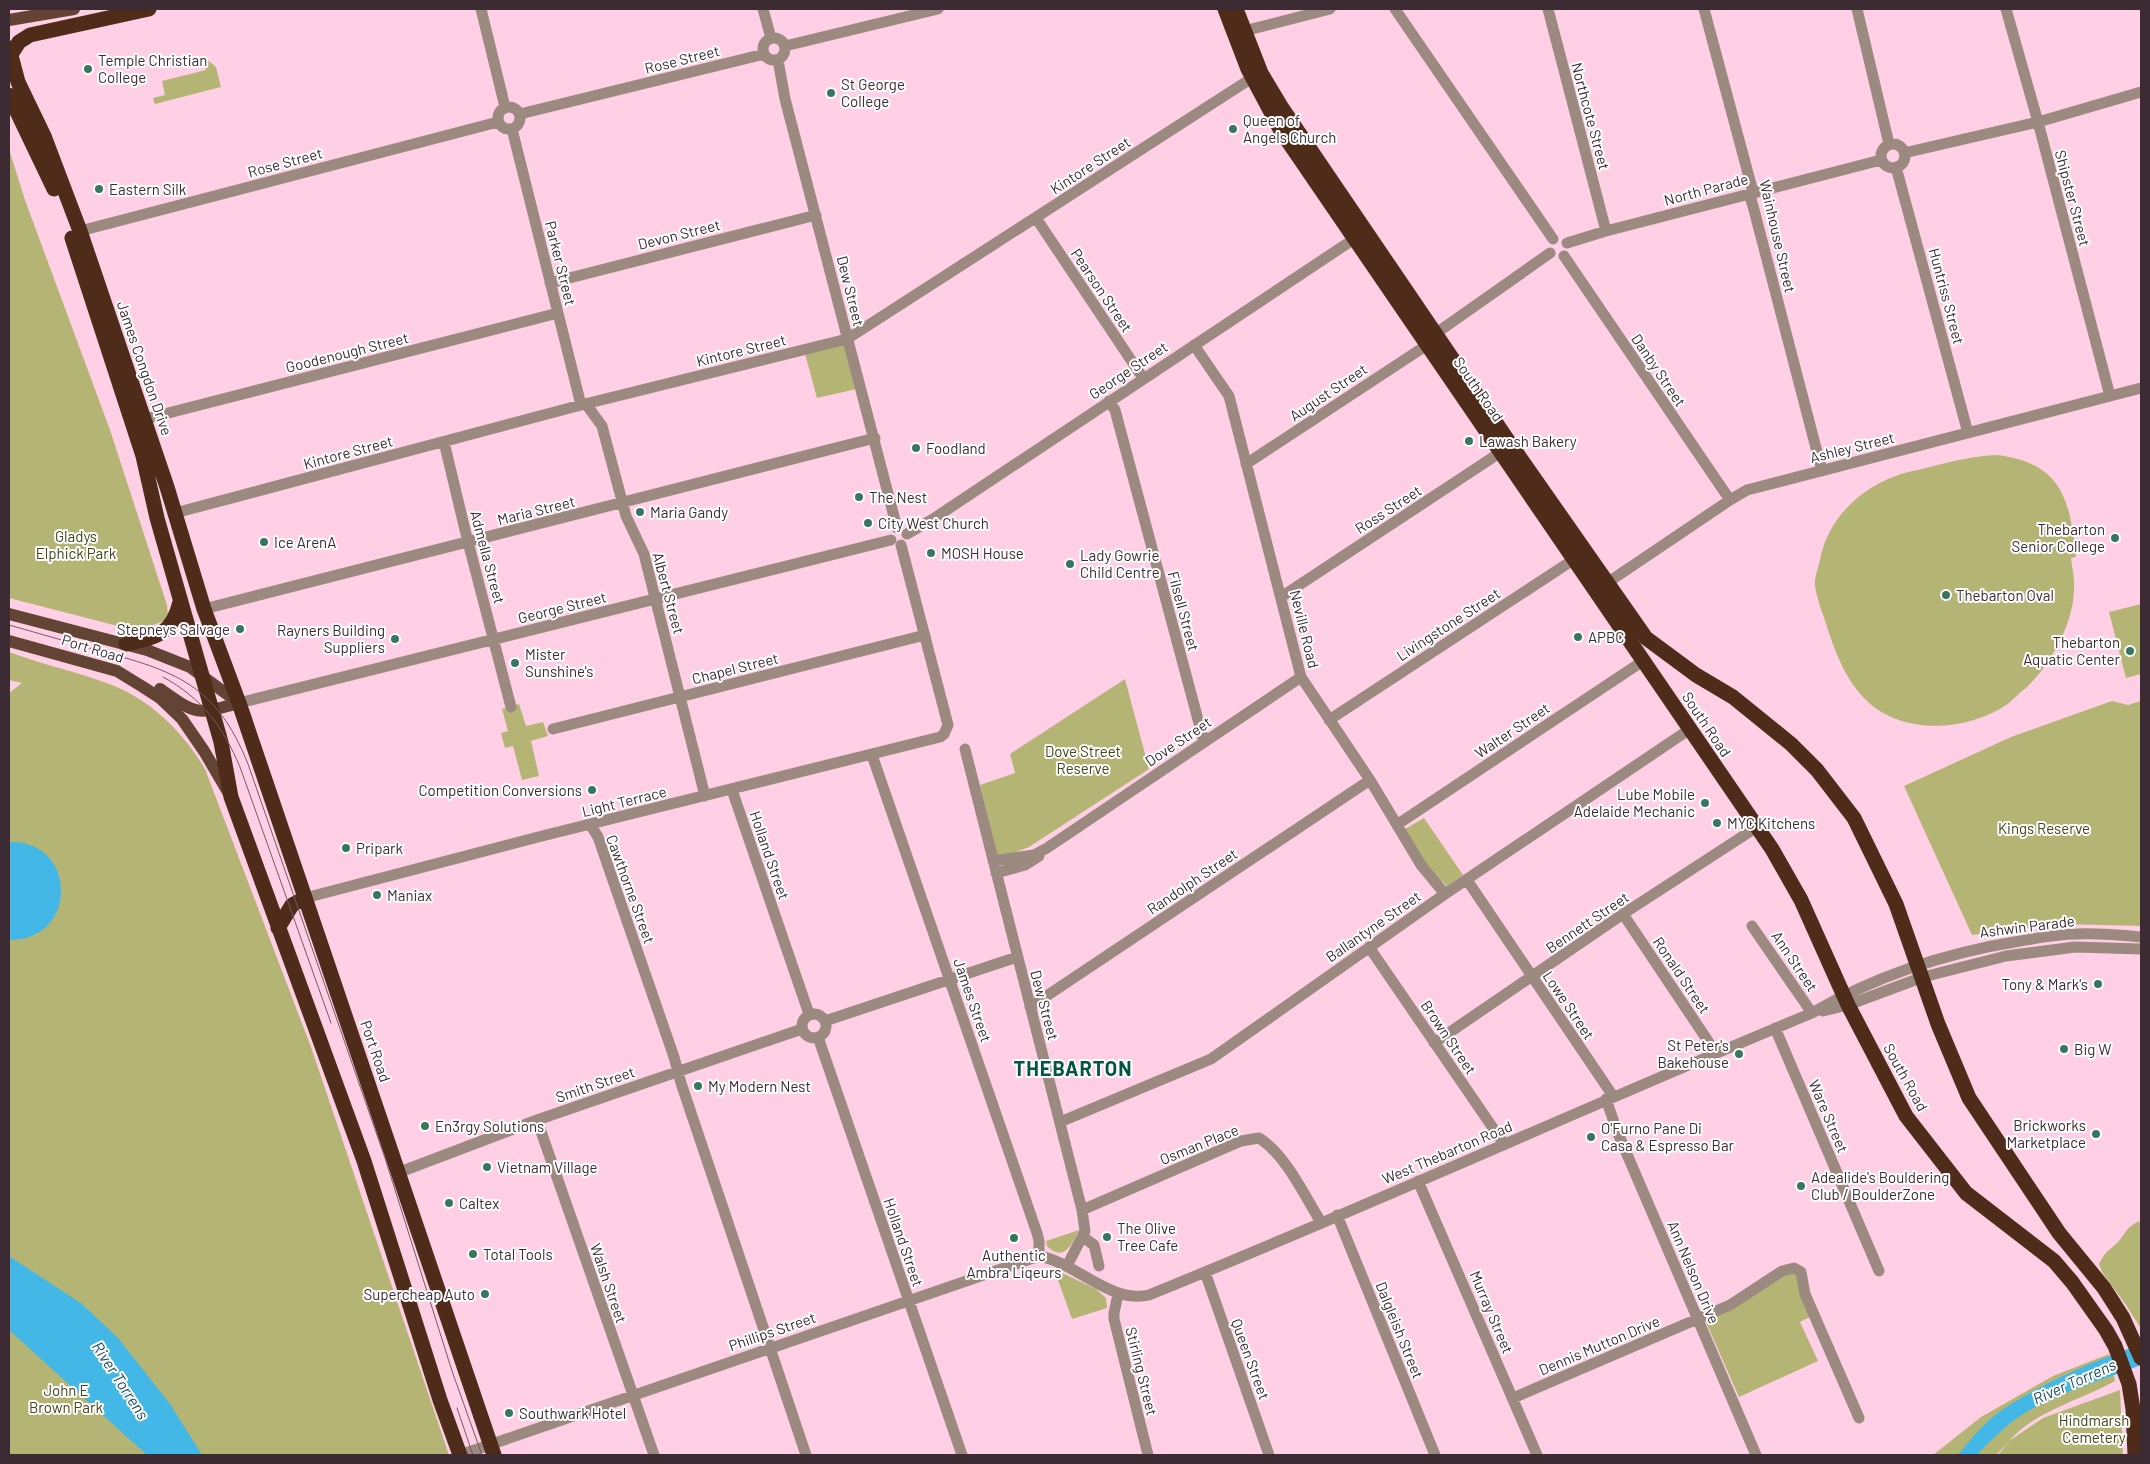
<svg xmlns="http://www.w3.org/2000/svg" width="2150" height="1464" font-family="Barlow,sans-serif">
<style>
.green{fill:#b4b575}
.water{fill:#43b8e7}
.lines{fill:none;stroke-linecap:round;stroke-linejoin:round}
.minor{stroke:#9c8a80;stroke-width:11}
.major{stroke:#634434;stroke-width:12}
.highway{stroke:#4e2c19;stroke-width:15}
.tram{stroke:#735a65;stroke-width:1}
.poi-dot{fill:#397662;stroke:#fff;stroke-width:2}
.labels{text-anchor:middle;dominant-baseline:central;stroke-width:4;stroke-linejoin:round;paint-order:stroke}
.street-label{font-size:15px;fill:#3c2b33;stroke:#fff}
.poi-label{font-size:15px;fill:#3c2b33;stroke:#fff;text-anchor:start}
.park-label{font-size:15px;fill:#45451c;stroke:#fff}
.water-label{font-size:16px;font-style:italic;fill:#1c4c60;stroke:#fff}
.district-label{font-size:20px;font-weight:bold;letter-spacing:1px;fill:#025642;stroke:#fff}
</style>
<rect width="100%" height="100%" fill="#ffd0e5"/>
<path class="green" d="M203 56 216 67 221 87 155 104 153 98 165 95 162 81 206 70Z
M9 149 25 200 110 430 167 605 168 616 164 621 137 631 9 598Z
M847 339 861 388 817 398 804 350Z
M1997 455C2062 463 2070 499 2076 557L2071 558C2072 568 2075 578 2074 588 2074 623 2051 664 2026 688 2020 692 2015 698 2009 703 1970 731 1905 736 1868 702 1847 682 1837 657 1828 630 1824 616 1817 601 1815 586 1814 579 1818 568 1820 560 1827 521 1857 491 1893 477 1905 472 1918 470 1930 467 1953 461 1973 456 1997 455Z
M2141 604V674L2126 678 2109 612Z
M9 652C43 665 79 672 112 685 152 701 183 732 205 769L311 1047 449 1455H9V693L22 683 9 680Z
M1125 679 1149 769 1029 847 997 859 980 785 1015 773 1010 754Z
M2112 701 2128 705 2141 701V926L2058 924 1972 935 1904 786 2011 737Z
M519 704 526 726 543 722 548 736 531 741 539 776 522 780 513 746 505 748 501 733 508 731 502 709Z
M1424 818 1463 875 1447 886 1423 863 1405 829Z
M2139 1221 2141 1226 2140 1327 2126 1305 2102 1272 2099 1264C2106 1251 2106 1253 2117 1243 2127 1233 2123 1230 2139 1221Z
M1079 1230C1072 1244 1064 1263 1047 1246L1046 1241Z
M1054 1269 1096 1289 1106 1298 1107 1308 1072 1319Z
M1797 1273 1810 1317 1800 1322 1818 1361 1739 1397 1705 1320 1779 1276Z
M2109 1354 2115 1381C2081 1400 2035 1411 2009 1441L2043 1418 2120 1390 2123 1455H1998L2009 1442 1996 1455H1933L1981 1417 2053 1376Z"/>
<path class="water" d="M9 842C77 839 80 940 9 940Z
M9 1256 82 1304 118 1338 170 1404 202 1455H147L9 1330Z
M2141 1344V1365C2101 1381 2057 1392 2020 1416 2004 1427 1990 1441 1977 1455H1958C1969 1442 1980 1427 1994 1416 2037 1384 2091 1363 2141 1344Z"/>
<g class="lines">
<path class="minor" d="M481 9 505 107
M763 9 771 38
M1395 9 1553 239
M1548 9 1606 231
M1704 9 1753 192 1751 200 1753 206 1822 471
M1857 9 1889 144
M2006 9 2038 122 2110 396
M1244 31 1330 9
M763 49a11 11 0 1 1 22 0a11 11 0 1 1-22 0Z
M785 46 938 9
M778 60 785 99 897 528
M498 118a11 11 0 1 1 22 0a11 11 0 1 1-22 0Z
M520 114 764 54
M512 129 581 405
M1881 156a12 12 0 1 1 24 0a12 12 0 1 1-24 0Z
M1904 153 2038 122 2141 92
M1896 167 1968 433
M1036 218 1143 378
M80 231 498 122
M1567 243 1606 231 1881 160
M1564 256 1730 500
M550 283 816 215
M1194 345 1229 396 1301 677 1370 780 1421 865 1445 894
M1109 401 1115 410 1204 742
M586 404 602 426 626 516 644 554 705 796
M145 419 558 313
M444 442 467 538 511 707
M1246 464 1427 345 1435 334 1550 253
M175 513 581 405 847 339 1252 78
M907 534 933 519 1360 235
M1601 587 1730 500 1747 490 2141 388
M1281 597 1507 448
M204 609 875 438
M239 703 891 540
M1329 720 1579 556
M553 729 925 635
M965 749 1082 1210 1085 1231 1067 1266
M872 755 1037 1233 1039 1241V1256
M732 790 809 1014
M590 824 598 837 674 1057 681 1083 806 1455
M1398 824 1643 661
M993 861 1034 855 1047 848 1301 677
M996 873 1025 865 1039 856
M1467 880 1613 1096
M305 898 542 836 940 737 944 734 948 725 901 545
M1623 914 1716 1053
M1752 926 1812 1013
M1369 947 1504 1144
M1030 1007 1370 780
M1823 1011 1848 1005 1923 977 2006 956 2075 947 2141 949
M802 1026a12 12 0 1 1 24 0a12 12 0 1 1-24 0Z
M825 1021 1017 957
M1775 1028 1879 1271
M818 1037 962 1455
M1434 1043 1623 914 1757 827
M1606 1099 1617 1131 1756 1455
M537 1120 654 1455
M1060 1122 1211 1059 1445 894 1690 729
M400 1172 537 1120 802 1029
M1418 1181 1537 1455
M1082 1210 1241 1141 1259 1138C1286 1155 1304 1195 1321 1222
M1337 1215 1435 1455
M1083 1237 1094 1245 1099 1266
M1205 1272 1269 1455
M1118 1294 1114 1313V1319L1148 1455
M1513 1398 1730 1305 1782 1271 1794 1268 1801 1272 1805 1294 1859 1418
M460 1455 1039 1256C1077 1263 1110 1304 1149 1295 1371 1205 1590 1105 1812 1013 1877 975 1945 953 2020 941 2038 938 2058 934 2076 934 2098 933 2120 935 2141 937"/>
<path class="major" d="M9 20 74 9
M9 614 147 650 190 667 239 703
M9 641 117 671 143 687 160 698 182 719 204 751 228 792
M160 689C197 715 195 715 239 703"/>
<path class="highway" d="M1225 9 1248 69 1281 131 1772 849 1801 900 1848 1005 1906 1116 1966 1193 2054 1261 2072 1282 2106 1330 2115 1346 2129 1384 2133 1409 2135 1455
M1236 9 1261 73 1282 108 1511 445 1646 638 1696 675 1733 697 1791 744 1817 770 1854 818 1896 904 1938 1024 1969 1098 2059 1233 2104 1288 2123 1318 2141 1358
M9 48 18 82 44 136 80 231 167 487 204 609 239 703 494 1455
M10 56 19 42 30 35 149 9
M9 95 54 189
M72 238 143 456 157 518 221 742 231 797 364 1161 440 1400 460 1455
M126 644C156 637 172 635 180 602
M278 928 292 905 305 898"/>
<path class="tram" d="M9 625C38 633 68 642 97 650 175 671 216 684 248 764L385 1158 452 1371 482 1455
M163 677C202 698 223 727 240 767L331 1023
M457 1408 473 1455"/>
</g>
<g class="poi-dot">
<circle cx="88" cy="69" r="5"/>
<circle cx="831" cy="93" r="5"/>
<circle cx="1233" cy="129" r="5"/>
<circle cx="99" cy="189" r="5"/>
<circle cx="1469" cy="441" r="5"/>
<circle cx="916" cy="448" r="5"/>
<circle cx="859" cy="497" r="5"/>
<circle cx="640" cy="512" r="5"/>
<circle cx="868" cy="523" r="5"/>
<circle cx="2115" cy="538" r="5"/>
<circle cx="264" cy="542" r="5"/>
<circle cx="931" cy="553" r="5"/>
<circle cx="1070" cy="564" r="5"/>
<circle cx="1946" cy="595" r="5"/>
<circle cx="240" cy="629" r="5"/>
<circle cx="1578" cy="637" r="5"/>
<circle cx="395" cy="639" r="5"/>
<circle cx="2130" cy="651" r="5"/>
<circle cx="515" cy="663" r="5"/>
<circle cx="592" cy="790" r="5"/>
<circle cx="1705" cy="803" r="5"/>
<circle cx="1717" cy="823" r="5"/>
<circle cx="346" cy="848" r="5"/>
<circle cx="377" cy="895" r="5"/>
<circle cx="2098" cy="984" r="5"/>
<circle cx="2064" cy="1049" r="5"/>
<circle cx="1739" cy="1054" r="5"/>
<circle cx="698" cy="1086" r="5"/>
<circle cx="425" cy="1126" r="5"/>
<circle cx="2096" cy="1134" r="5"/>
<circle cx="1591" cy="1137" r="5"/>
<circle cx="487" cy="1167" r="5"/>
<circle cx="1801" cy="1186" r="5"/>
<circle cx="449" cy="1203" r="5"/>
<circle cx="1107" cy="1237" r="5"/>
<circle cx="1014" cy="1238" r="5"/>
<circle cx="473" cy="1254" r="5"/>
<circle cx="485" cy="1294" r="5"/>
<circle cx="509" cy="1413" r="5"/>
</g>
<g class="labels">
<g class="street-label">
<text transform="translate(682 59) rotate(-14)">Rose Street</text>
<text transform="translate(1591 116) rotate(75)">Northcote Street</text>
<text transform="translate(285 162) rotate(-15)">Rose Street</text>
<text transform="translate(1090 165) rotate(-33)">Kintore Street</text>
<text transform="translate(1706 189) rotate(-15)">North Parade</text>
<text transform="translate(2073 198) rotate(75)">Shipster Street</text>
<text transform="translate(679 234) rotate(-14)">Devon Street</text>
<text transform="translate(1778 236) rotate(77)">Wainhouse Street</text>
<text transform="translate(561 263) rotate(76)">Parker Street</text>
<text transform="translate(1102 290) rotate(56)">Pearson Street</text>
<text transform="translate(851 291) rotate(76)">Dew Street</text>
<text transform="translate(1947 296) rotate(75)">Huntriss Street</text>
<text transform="translate(741 350) rotate(-14)">Kintore Street</text>
<text transform="translate(347 352) rotate(-14)">Goodenough Street</text>
<text transform="translate(145 368) rotate(71)">James Congdon Drive</text>
<text transform="translate(1128 370) rotate(-34)">George Street</text>
<text transform="translate(1659 370) rotate(56)">Danby Street</text>
<text transform="translate(1479 389) rotate(55)">South Road</text>
<text transform="translate(1328 392) rotate(-34)">August Street</text>
<text transform="translate(1852 447) rotate(-14)">Ashley Street</text>
<text transform="translate(348 452) rotate(-15)">Kintore Street</text>
<text transform="translate(1388 509) rotate(-33)">Ross Street</text>
<text transform="translate(536 510) rotate(-14)">Maria Street</text>
<text transform="translate(488 557) rotate(75)">Admella Street</text>
<text transform="translate(669 593) rotate(75)">Albert Street</text>
<text transform="translate(562 607) rotate(-14)">George Street</text>
<text transform="translate(1184 611) rotate(75)">Filsell Street</text>
<text transform="translate(1448 624) rotate(-33)">Livingstone Street</text>
<text transform="translate(1305 629) rotate(76)">Neville Road</text>
<text transform="translate(93 648) rotate(17)">Port Road</text>
<text transform="translate(735 668) rotate(-14)">Chapel Street</text>
<text transform="translate(1707 724) rotate(56)">South Road</text>
<text transform="translate(1512 730) rotate(-34)">Walter Street</text>
<text transform="translate(1178 741) rotate(-34)">Dove Street</text>
<text transform="translate(624 801) rotate(-14)">Light Terrace</text>
<text transform="translate(770 855) rotate(71)">Holland Street</text>
<text transform="translate(1192 881) rotate(-34)">Randolph Street</text>
<text transform="translate(631 889) rotate(70)">Cawthorne Street</text>
<text transform="translate(1587 922) rotate(-34)">Bennett Street</text>
<text transform="translate(1373 926) rotate(-35)">Ballantyne Street</text>
<text transform="translate(2027 926) rotate(-7)">Ashwin Parade</text>
<text transform="translate(1795 961) rotate(56)">Ann Street</text>
<text transform="translate(1682 975) rotate(56)">Ronald Street</text>
<text transform="translate(973 1000) rotate(71)">James Street</text>
<text transform="translate(1045 1005) rotate(75)">Dew Street</text>
<text transform="translate(1569 1005) rotate(56)">Lowe Street</text>
<text transform="translate(1449 1037) rotate(56)">Brown Street</text>
<text transform="translate(376 1051) rotate(71)">Port Road</text>
<text transform="translate(1906 1077) rotate(61)">South Road</text>
<text transform="translate(595 1084) rotate(-19)">Smith Street</text>
<text transform="translate(1829 1116) rotate(67)">Ware Street</text>
<text transform="translate(1199 1144) rotate(-22)">Osman Place</text>
<text transform="translate(1447 1152) rotate(-23)">West Thebarton Road</text>
<text transform="translate(904 1242) rotate(71)">Holland Street</text>
<text transform="translate(1694 1272) rotate(67)">Ann Nelson Drive</text>
<text transform="translate(609 1283) rotate(71)">Walsh Street</text>
<text transform="translate(1492 1312) rotate(67)">Murray Street</text>
<text transform="translate(1400 1330) rotate(68)">Dalgleish Street</text>
<text transform="translate(772 1331) rotate(-19)">Phillips Street</text>
<text transform="translate(1599 1345) rotate(-23)">Dennis Mutton Drive</text>
<text transform="translate(1251 1359) rotate(70)">Queen Street</text>
<text transform="translate(1142 1371) rotate(76)">Stirling Street</text>
</g>
<g class="poi-label">
<text x="98" y="60">Temple Christian<tspan x="98" dy="17">College</tspan></text>
<text x="841" y="84">St George<tspan x="841" dy="17">College</tspan></text>
<text x="1243" y="120">Queen of<tspan x="1243" dy="17">Angels Church</tspan></text>
<text x="109" y="189">Eastern Silk</text>
<text x="1479" y="441">Lawash Bakery</text>
<text x="926" y="448">Foodland</text>
<text x="869" y="497">The Nest</text>
<text x="650" y="512">Maria Gandy</text>
<text x="878" y="523">City West Church</text>
<text x="2105" y="529" text-anchor="end">Thebarton<tspan x="2105" dy="17">Senior College</tspan></text>
<text x="274" y="542">Ice ArenA</text>
<text x="941" y="553">MOSH House</text>
<text x="1080" y="555">Lady Gowrie<tspan x="1080" dy="17">Child Centre</tspan></text>
<text x="1956" y="595">Thebarton Oval</text>
<text x="230" y="629" text-anchor="end">Stepneys Salvage</text>
<text x="385" y="630" text-anchor="end">Rayners Building<tspan x="385" dy="17">Suppliers</tspan></text>
<text x="1588" y="637">APBC</text>
<text x="2120" y="642" text-anchor="end">Thebarton<tspan x="2120" dy="17">Aquatic Center</tspan></text>
<text x="525" y="654">Mister<tspan x="525" dy="17">Sunshine's</tspan></text>
<text x="582" y="790" text-anchor="end">Competition Conversions</text>
<text x="1695" y="794" text-anchor="end">Lube Mobile<tspan x="1695" dy="17">Adelaide Mechanic</tspan></text>
<text x="1727" y="823">MYC Kitchens</text>
<text x="356" y="848">Pripark</text>
<text x="387" y="895">Maniax</text>
<text x="2088" y="984" text-anchor="end">Tony &amp; Mark's</text>
<text x="1729" y="1045" text-anchor="end">St Peter's<tspan x="1729" dy="17">Bakehouse</tspan></text>
<text x="2074" y="1049">Big W</text>
<text x="708" y="1086">My Modern Nest</text>
<text x="2086" y="1125" text-anchor="end">Brickworks<tspan x="2086" dy="17">Marketplace</tspan></text>
<text x="435" y="1126">En3rgy Solutions</text>
<text x="1601" y="1128">O'Furno Pane Di<tspan x="1601" dy="17">Casa &amp; Espresso Bar</tspan></text>
<text x="497" y="1167">Vietnam Village</text>
<text x="1811" y="1177">Adealide's Bouldering<tspan x="1811" dy="17">Club / BoulderZone</tspan></text>
<text x="459" y="1203">Caltex</text>
<text x="1117" y="1228">The Olive<tspan x="1117" dy="17">Tree Cafe</tspan></text>
<text x="483" y="1254">Total Tools</text>
<text x="1014" y="1255" text-anchor="middle">Authentic<tspan x="1014" dy="17">Ambra Liqeurs</tspan></text>
<text x="475" y="1294" text-anchor="end">Supercheap Auto</text>
<text x="519" y="1413">Southwark Hotel</text>
</g>
<g class="park-label">
<text x="76" y="536">Gladys<tspan x="76" dy="17">Elphick Park</tspan></text>
<text x="1083" y="751">Dove Street<tspan x="1083" dy="17">Reserve</tspan></text>
<text x="2044" y="828">Kings Reserve</text>
<text x="66" y="1390">John E<tspan x="66" dy="17">Brown Park</tspan></text>
<text x="2094" y="1420">Hindmarsh<tspan x="2094" dy="17">Cemetery</tspan></text>
</g>
<g class="water-label">
<text transform="translate(121 1380) rotate(57)">River Torrens</text>
<text transform="translate(2074 1381) rotate(-24)">River Torrens</text>
</g>
<g class="district-label">
<text x="1073" y="1068">THEBARTON</text>
</g>
</g>
<rect width="2150" height="1464" fill="none" stroke="#3c2b33" stroke-width="20"/>
</svg>
